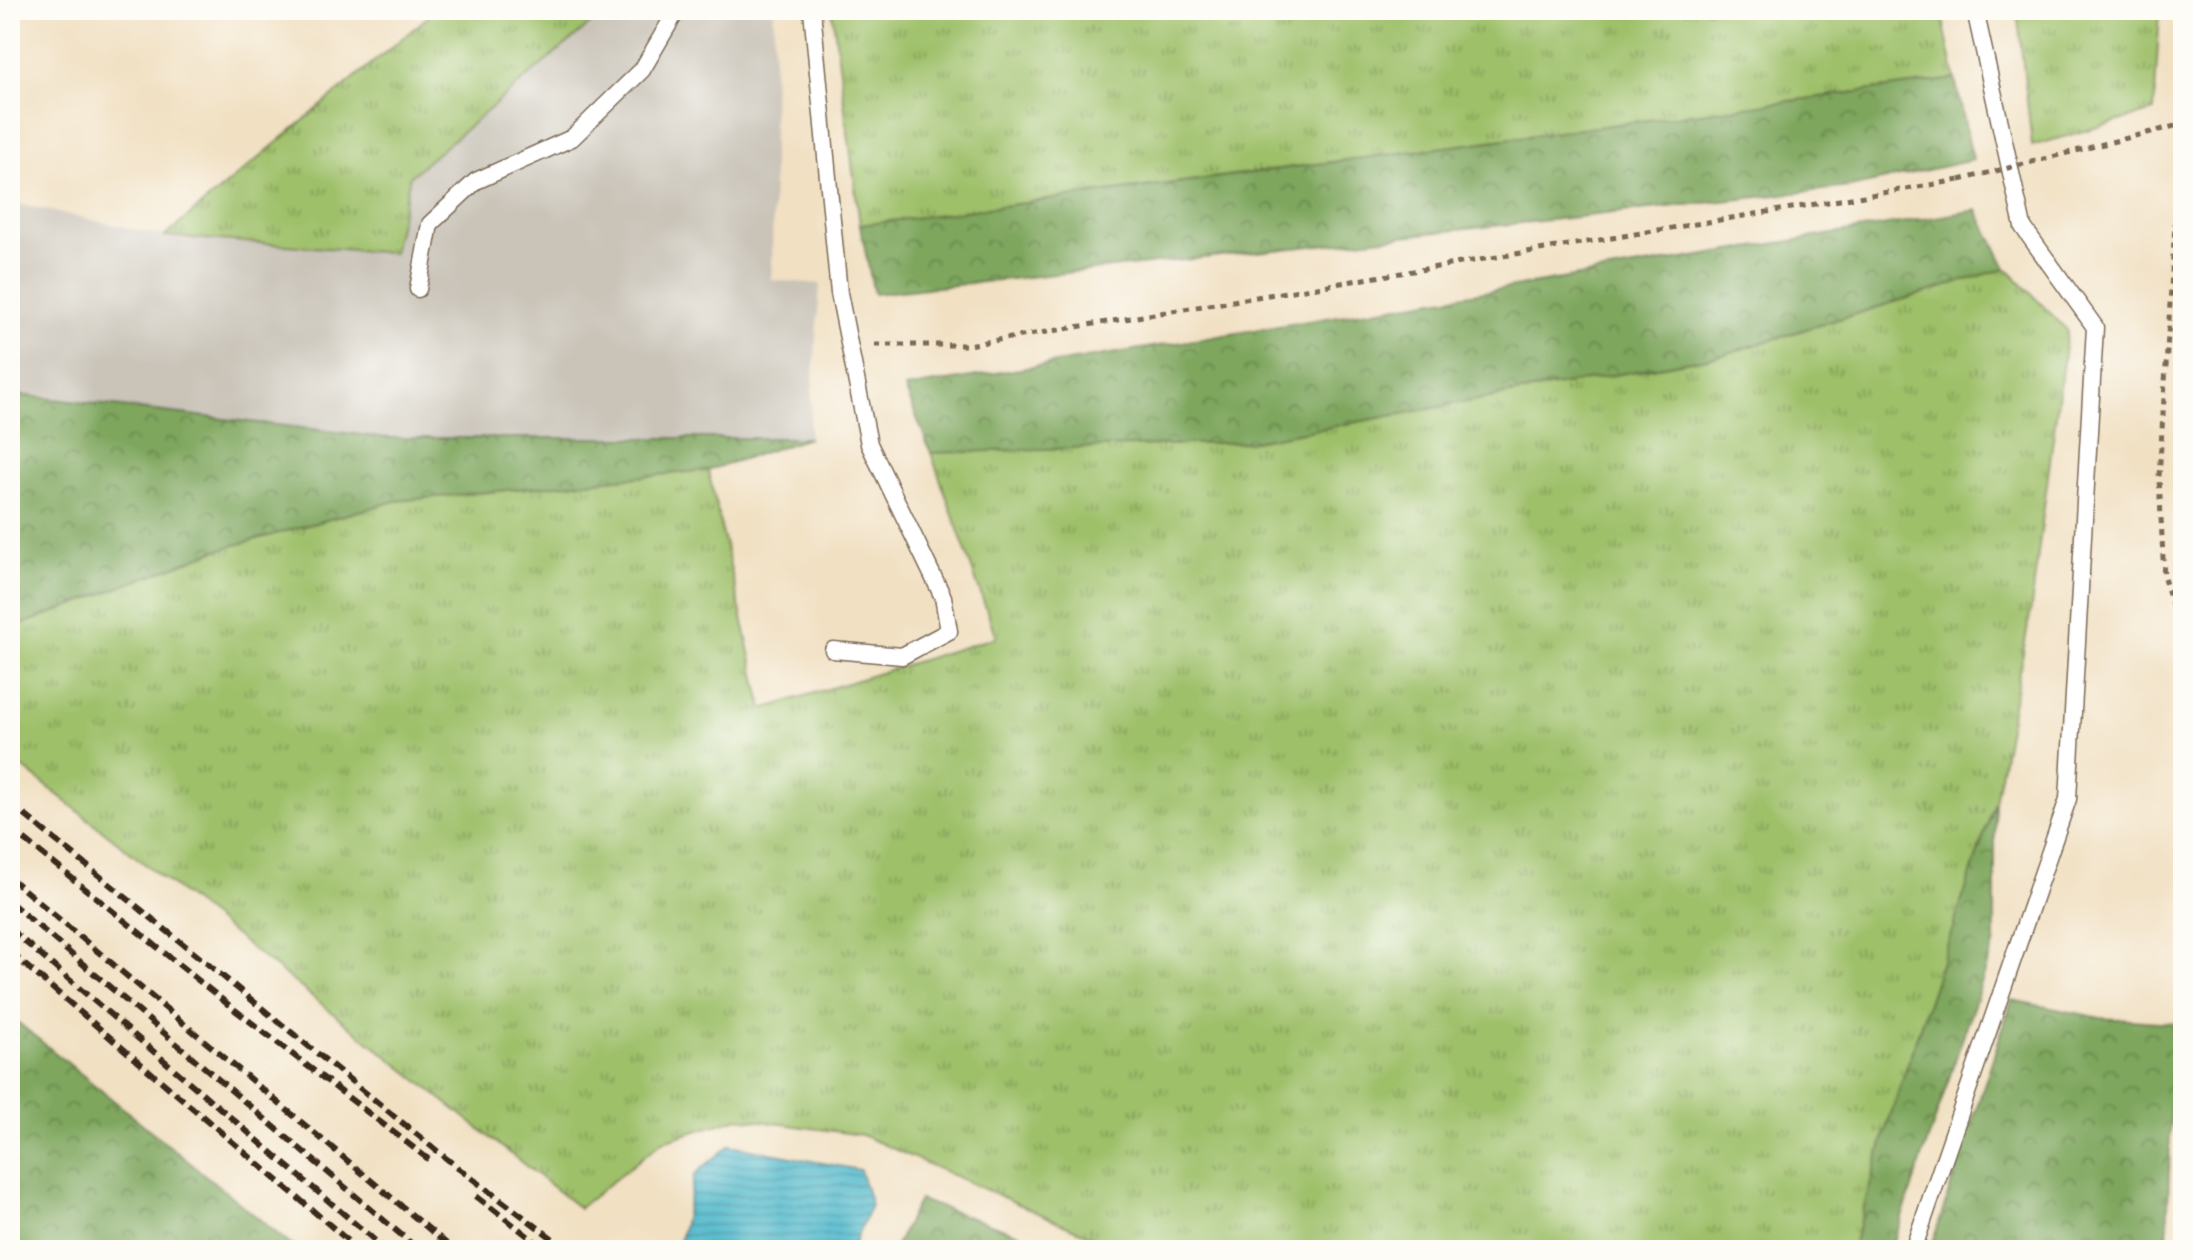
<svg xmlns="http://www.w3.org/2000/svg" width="2193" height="1260" font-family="Dekko,sans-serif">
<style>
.industrial{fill:#c9c3b8}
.grass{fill:url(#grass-tufts);stroke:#6c7544;stroke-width:2}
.forest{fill:url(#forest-crowns);stroke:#5c683e;stroke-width:2}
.water{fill:url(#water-rules);stroke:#447174;stroke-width:2}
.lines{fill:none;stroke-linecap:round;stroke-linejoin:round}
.service-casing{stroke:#7b6a57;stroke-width:19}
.path{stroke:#7b6a57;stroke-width:5;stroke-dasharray:6 6;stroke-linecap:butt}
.service{stroke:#fff;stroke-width:16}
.rail{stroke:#3b2a1e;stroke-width:6;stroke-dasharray:12 6;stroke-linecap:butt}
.path-bridge{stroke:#7b6a57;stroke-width:5;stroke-dasharray:6 6;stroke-linecap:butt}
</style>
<defs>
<pattern id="grass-tufts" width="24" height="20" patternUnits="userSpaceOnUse" patternTransform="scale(2)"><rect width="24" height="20" fill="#9ec069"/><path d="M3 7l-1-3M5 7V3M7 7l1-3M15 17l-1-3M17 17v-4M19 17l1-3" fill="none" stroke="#829c56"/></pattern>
<pattern id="forest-crowns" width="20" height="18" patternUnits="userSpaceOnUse" patternTransform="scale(2)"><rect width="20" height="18" fill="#7ea65d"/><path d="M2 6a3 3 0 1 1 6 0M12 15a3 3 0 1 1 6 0" fill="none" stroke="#68874c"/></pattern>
<pattern id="water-rules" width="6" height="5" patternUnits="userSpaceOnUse" patternTransform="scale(2)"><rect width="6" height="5" fill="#4eb8cb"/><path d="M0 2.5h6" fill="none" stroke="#4296a4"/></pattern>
</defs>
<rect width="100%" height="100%" fill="#fdfcf7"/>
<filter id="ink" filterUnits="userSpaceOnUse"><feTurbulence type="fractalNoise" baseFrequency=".0125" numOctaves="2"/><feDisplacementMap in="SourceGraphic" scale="16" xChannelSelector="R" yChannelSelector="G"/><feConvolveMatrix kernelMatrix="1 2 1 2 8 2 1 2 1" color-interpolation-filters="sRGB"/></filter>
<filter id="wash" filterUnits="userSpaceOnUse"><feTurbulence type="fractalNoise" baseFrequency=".006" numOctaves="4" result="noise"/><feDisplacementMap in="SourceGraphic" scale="32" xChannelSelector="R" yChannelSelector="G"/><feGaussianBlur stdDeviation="1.8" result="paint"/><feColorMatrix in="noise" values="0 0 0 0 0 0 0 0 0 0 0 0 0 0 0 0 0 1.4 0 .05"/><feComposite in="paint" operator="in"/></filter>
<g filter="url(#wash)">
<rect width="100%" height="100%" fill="#f1e0c2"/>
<path class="industrial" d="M607 10H774L772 280 820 284 809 438H388L10 394V202L165 236 410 176Z"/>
<path class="grass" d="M436 10H607L410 176 393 253 165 236Z
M832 10H1941L1955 79 860 225Z
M2017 10H2160L2154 111 2032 146Z
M2006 268 2067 330 2030 615 1995 802 1886 1129 1852 1250H1122L862 1135 739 1118 663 1141 579 1208 10 757V629L214 551 395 501 708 470 763 709 996 637 931 453 1248 442 1718 356Z"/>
<path class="forest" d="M1955 79 1973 160 1850 187 874 294 860 225Z
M1977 210 2006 268 1718 356 1248 442 931 453 905 388Z
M10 394 388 438H809L708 470 395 501 214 551 10 629Z
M1995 802V942L1891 1250H1852L1886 1129Z
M2012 1000 2101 1018 2173 1023 2167 1250H1930Z
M10 1016 297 1250H10Z
M919 1200 1067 1250H906L896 1245Z"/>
<path class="water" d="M730 1145 860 1170 871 1205 851 1250H678L695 1174Z"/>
</g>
<g filter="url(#ink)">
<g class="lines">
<defs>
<path id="service" d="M812 10 839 293 869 444 943 597 949 631 902 656 833 650
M418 289 430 224 476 181 572 138 642 70 677 10
M1913 1250 2068 799 2095 327 2023 227 1975 10"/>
</defs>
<use href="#service" class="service-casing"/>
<path class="path" d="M2183 99 2159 477 2164 578 2183 639
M875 345H968L1960 180"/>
<use href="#service" class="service"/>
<path class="rail" d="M10 803 458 1168 568 1250
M10 828 235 1010 432 1162
M10 878 454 1250
M10 902 419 1250
M10 929 386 1250
M10 952 359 1250
M476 1196 546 1250"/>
<path class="path-bridge" d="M1960 180 2183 124"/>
</g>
</g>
<rect width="2193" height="1260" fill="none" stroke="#fdfcf7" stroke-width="40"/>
</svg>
